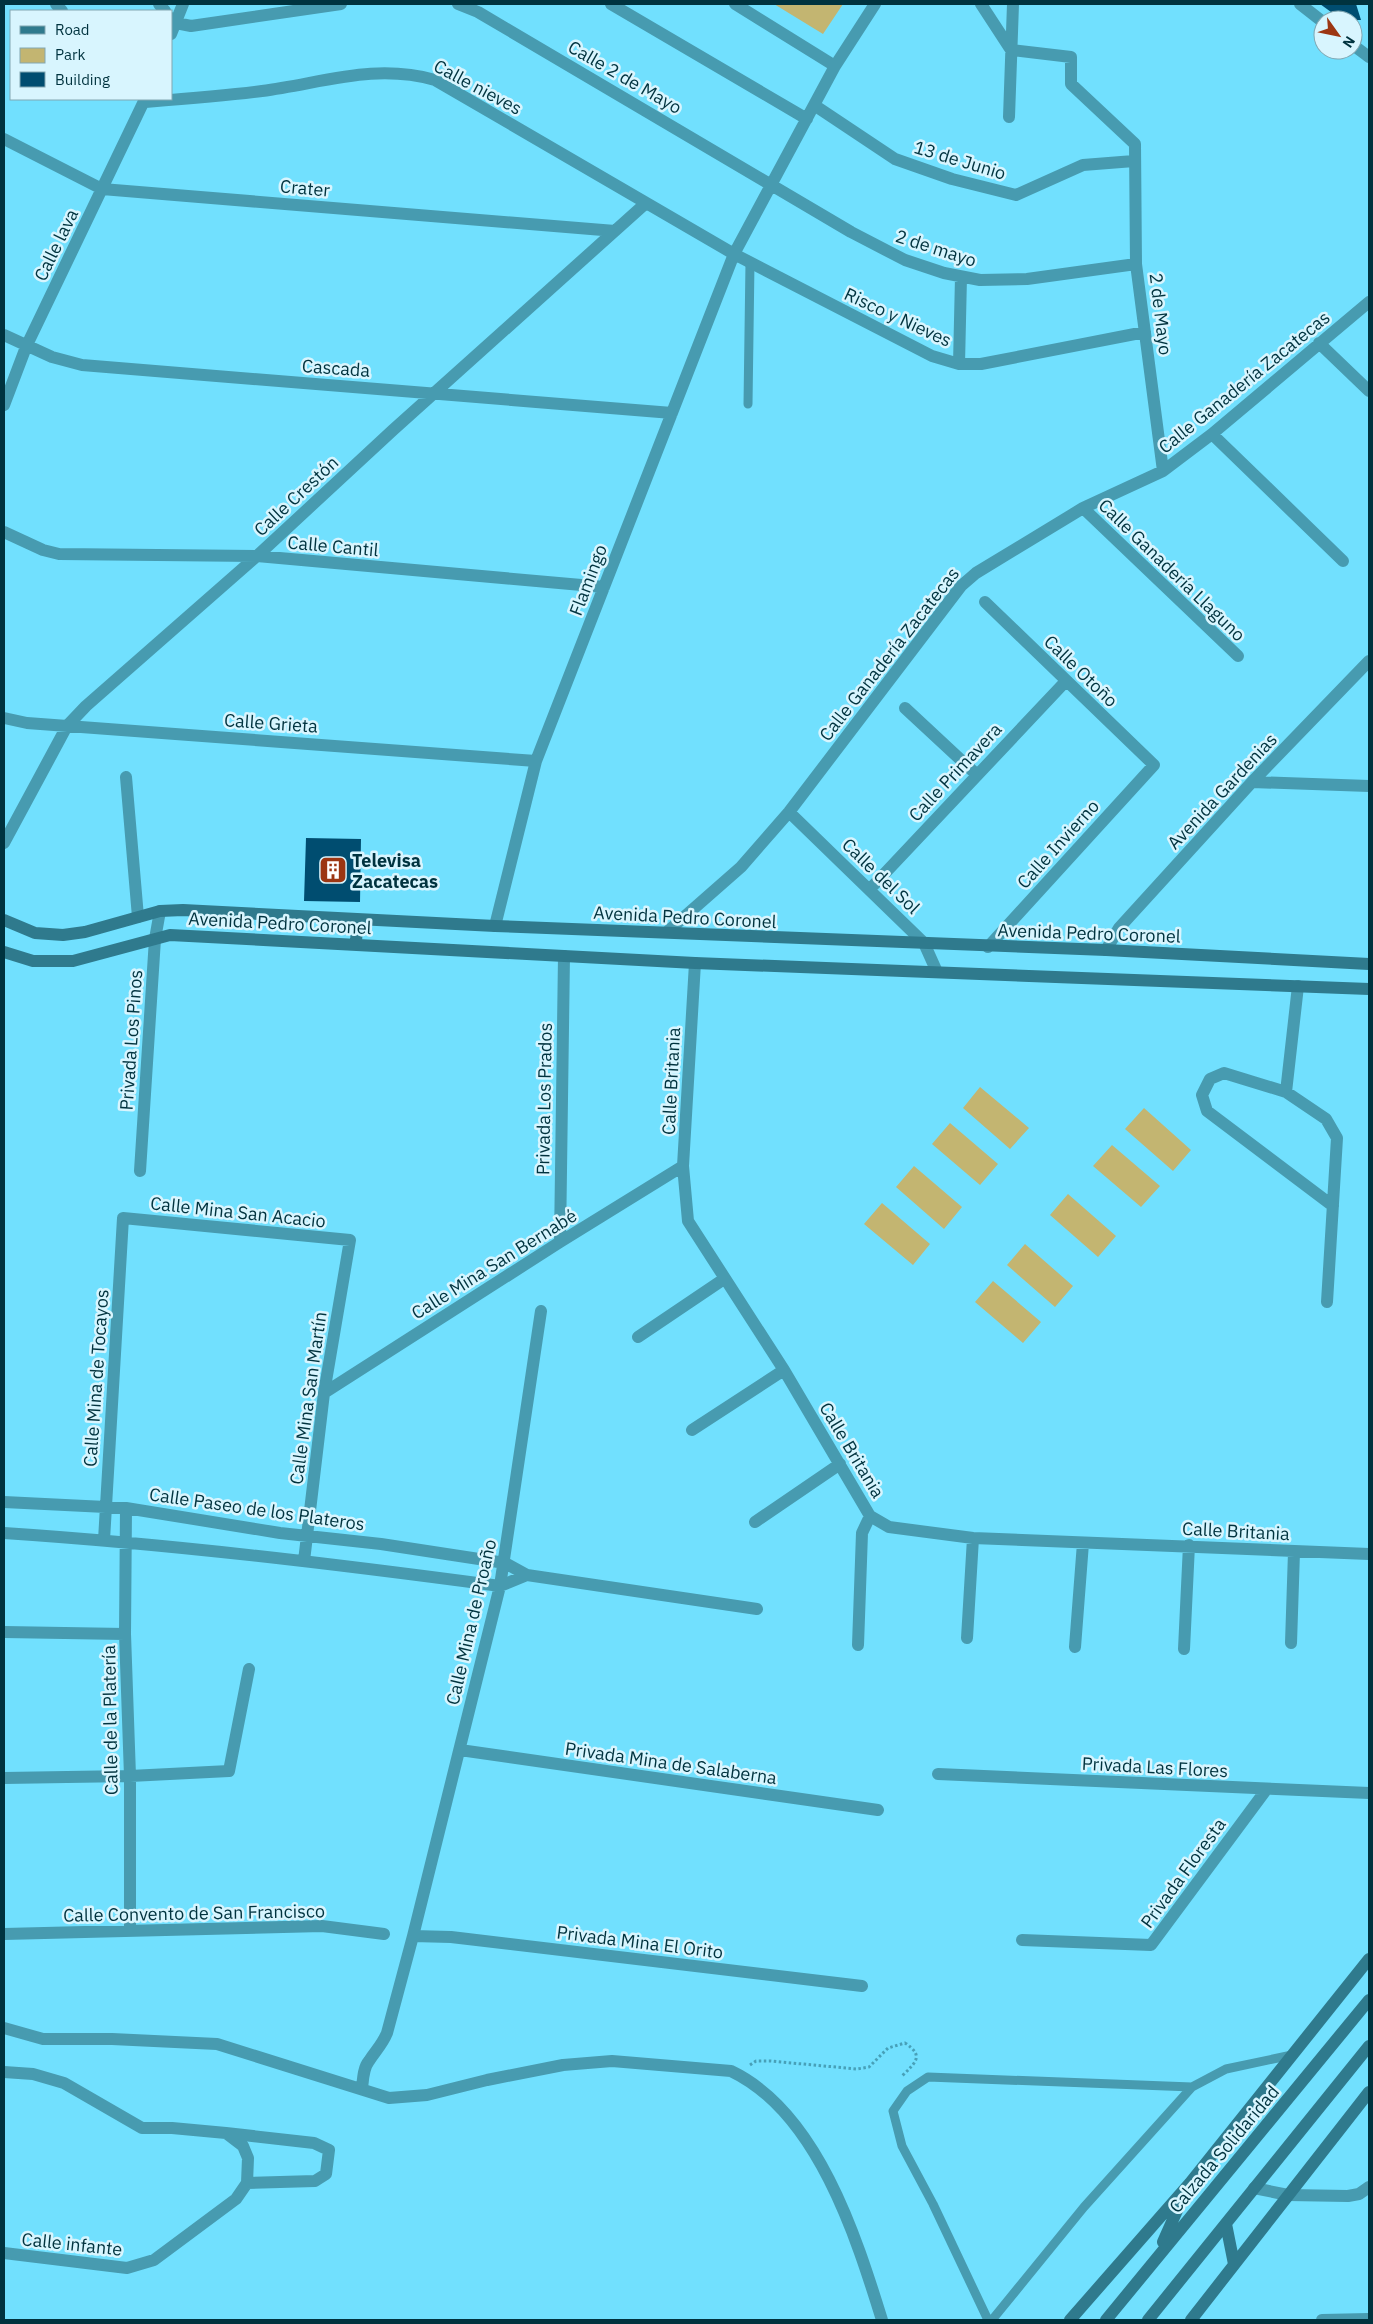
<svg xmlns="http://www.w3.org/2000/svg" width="1373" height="2324" font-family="'IBM Plex Sans',sans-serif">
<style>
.green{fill:#c3b571}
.building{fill:#004d70}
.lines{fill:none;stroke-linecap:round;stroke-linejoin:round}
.path{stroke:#47a0b8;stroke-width:3;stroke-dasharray:2.5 2.5;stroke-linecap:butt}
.lane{stroke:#479bb0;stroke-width:9}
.street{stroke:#479bb0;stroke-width:12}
.secondary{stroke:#2f7a8d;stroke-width:12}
.labels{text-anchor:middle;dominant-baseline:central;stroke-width:5;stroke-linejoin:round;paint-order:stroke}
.street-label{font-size:18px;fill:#00333f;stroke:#d8f5fe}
.poi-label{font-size:18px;font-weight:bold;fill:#00333f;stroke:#d8f5fe;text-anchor:start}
</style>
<rect width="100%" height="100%" fill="#71e0fe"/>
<path class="green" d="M774 4H843L823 34Z
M980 1087 1029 1128 1010 1149 963 1108Z
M1144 1108 1191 1150 1173 1171 1125 1129Z
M950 1123 998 1164 980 1185 932 1144Z
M1112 1145 1160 1186 1141 1207 1093 1166Z
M914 1166 962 1207 944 1229 896 1187Z
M1068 1194 1116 1236 1098 1257 1050 1215Z
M882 1203 930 1244 913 1265 864 1224Z
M1025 1244 1073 1286 1055 1307 1007 1265Z
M993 1281 1041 1322 1023 1343 975 1302Z"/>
<path class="building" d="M1320 4H1356L1361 20H1342Z
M306 838 361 839 360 902 304 901Z"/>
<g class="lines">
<path class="path" d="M750 2065 756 2061H770L857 2069 869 2067 888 2048 905 2043C925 2056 915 2063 902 2076"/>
<path class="lane" d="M748 404 750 262
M988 2320 933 2204 902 2146 893 2111 907 2091 928 2077 1192 2087 1226 2069 1292 2055
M992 2320 1084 2207 1192 2087"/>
<path class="street" d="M56 4 62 11
M159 4 165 11
M458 4 478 12 851 232 905 260 944 273 980 280 1027 279 1136 264
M611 4 807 119
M735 4 835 66
M981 4 1011 50 1071 57V84L1135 144 1136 264 1163 471
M1300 4 1323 22
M171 18 176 23 191 26 341 4
M171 34 183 4
M1353 45 1369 57
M144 102C183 99 223 96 262 91 323 83 374 63 435 80L734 254 932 356 959 364H981L1145 332
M814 105 895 159 952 179 1016 195 1083 165 1134 161
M1009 117 1013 4
M4 139 102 189 615 231
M4 335 52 357 82 365 672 413
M1319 343 1369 391
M959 364 961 277
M4 405 26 347 145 99
M1212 434 1343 561
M1083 508 1238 656
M4 532 43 550 59 554 257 556 604 587
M985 602 1154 765 988 947
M905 708 976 774
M4 718 27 723 536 761
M126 777 138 917
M1252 782 1369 786
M789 812 924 943 937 972
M4 843 67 726 86 706 257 556 393 430 646 203
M870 889 1066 681
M495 926 536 761 734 254 835 66 875 4
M667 932 741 867 789 812 961 586 976 573 1083 508 1163 471 1212 434 1369 302
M1106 950 1119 928 1252 782 1369 661
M695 963 683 1166 688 1221 784 1370 870 1516 889 1527 973 1538 1369 1554
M1286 1092 1298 986
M140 1171 155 939 160 911
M560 1242 564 956
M1327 1302 1337 1138 1326 1119 1286 1092 1224 1073 1210 1079 1202 1095 1207 1111 1333 1206
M638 1337 724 1279
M324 1393 560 1242 683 1166
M692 1430 784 1370
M4 1502 126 1508 280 1533 381 1544 505 1563 527 1575 757 1609
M126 1508 125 1634 130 1776V1931
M755 1522 840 1464
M4 1533C170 1544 335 1564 500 1586L527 1575
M104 1540 123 1218 350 1240 324 1393 304 1561
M4 1632 125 1634
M967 1638 973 1538
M1291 1643 1294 1552
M858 1645 862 1533 870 1516
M1075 1647 1083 1543
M1184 1649 1189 1545
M460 1750 878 1810
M938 1774 1369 1793
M4 1778 130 1776 229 1771 249 1669
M4 1934 322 1926 384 1934
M413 1936 451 1937 862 1986
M1022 1940 1151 1945 1266 1790
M4 2028 43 2039H112L217 2044 389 2098 427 2095 487 2080 563 2065 612 2061 731 2071C817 2112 856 2236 882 2320
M4 2072 33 2074 64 2083 142 2128H172L226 2133 243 2146 248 2158 247 2183 236 2199 154 2260 127 2268 4 2253
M362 2089C363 2080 363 2068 369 2061 376 2050 382 2045 387 2033L413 1936 500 1586 541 1311
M226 2133 314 2143 329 2150 326 2174 315 2181 247 2183
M1254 2188 1288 2195 1348 2196 1359 2194 1369 2187
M1322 2320 1369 2319"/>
<path class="secondary" d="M4 920 35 933 63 935 85 932 160 911 183 910 495 926 1106 950 1369 964
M356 945 357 919
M4 952 33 961H73L170 935 695 963 1369 989
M1226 2224 1234 2264
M1163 2242 1183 2197
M1070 2320 1190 2183 1369 1959
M1106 2320 1369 2000
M1148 2320 1369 2046
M1191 2320 1369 2092"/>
</g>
<defs>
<symbol id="building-square" viewBox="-11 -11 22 22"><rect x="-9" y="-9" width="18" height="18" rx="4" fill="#9c3613" stroke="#d8f5fe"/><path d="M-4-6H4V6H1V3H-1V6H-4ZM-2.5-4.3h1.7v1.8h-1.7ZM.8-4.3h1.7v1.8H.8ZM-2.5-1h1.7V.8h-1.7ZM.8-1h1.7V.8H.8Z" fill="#fff"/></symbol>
</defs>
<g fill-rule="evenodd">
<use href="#building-square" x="317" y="854" width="32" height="32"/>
</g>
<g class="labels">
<g class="street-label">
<text transform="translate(625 77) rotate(30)">Calle 2 de Mayo</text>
<text transform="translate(478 87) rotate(28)">Calle nieves</text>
<text transform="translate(960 160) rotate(17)">13 de Junio</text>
<text transform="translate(305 188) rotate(5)">Crater</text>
<text transform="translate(56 245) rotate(-64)">Calle lava</text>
<text transform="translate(936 248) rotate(18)">2 de mayo</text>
<text transform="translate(1161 314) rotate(83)">2 de Mayo</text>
<text transform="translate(898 317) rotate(25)">Risco y Nieves</text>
<text transform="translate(336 368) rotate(4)">Cascada</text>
<text transform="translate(1244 382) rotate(-39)">Calle Ganadería Zacatecas</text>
<text transform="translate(296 496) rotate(-43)">Calle Crestón</text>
<text transform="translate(333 546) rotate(5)">Calle Cantil</text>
<text transform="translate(1172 570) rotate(44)">Calle Ganadería Llaguno</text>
<text transform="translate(588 580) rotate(-69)">Flamingo</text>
<text transform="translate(889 654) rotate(-52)">Calle Ganadería Zacatecas</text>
<text transform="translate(1081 671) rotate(44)">Calle Otoño</text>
<text transform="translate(271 723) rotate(4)">Calle Grieta</text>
<text transform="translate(955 772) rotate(-47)">Calle Primavera</text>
<text transform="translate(1222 791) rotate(-47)">Avenida Gardenias</text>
<text transform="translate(1058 844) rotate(-48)">Calle Invierno</text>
<text transform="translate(881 876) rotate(44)">Calle del Sol</text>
<text transform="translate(685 917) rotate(3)">Avenida Pedro Coronel</text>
<text transform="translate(280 923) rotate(3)">Avenida Pedro Coronel</text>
<text transform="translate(1089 933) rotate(2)">Avenida Pedro Coronel</text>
<text transform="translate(131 1040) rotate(-86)">Privada Los Pinos</text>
<text transform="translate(671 1081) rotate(-87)">Calle Britania</text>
<text transform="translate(544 1099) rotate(-89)">Privada Los Prados</text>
<text transform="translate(238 1212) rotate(6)">Calle Mina San Acacio</text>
<text transform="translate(494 1264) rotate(-32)">Calle Mina San Bernabé</text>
<text transform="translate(96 1378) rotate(-86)">Calle Mina de Tocayos</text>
<text transform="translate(308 1398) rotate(-82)">Calle Mina San Martín</text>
<text transform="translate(852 1450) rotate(59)">Calle Britania</text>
<text transform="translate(257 1509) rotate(8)">Calle Paseo de los Plateros</text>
<text transform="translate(1236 1531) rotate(3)">Calle Britania</text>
<text transform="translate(471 1622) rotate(-77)">Calle Mina de Proaño</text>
<text transform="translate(110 1720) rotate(-91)">Calle de la Platería</text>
<text transform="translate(671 1763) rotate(8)">Privada Mina de Salaberna</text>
<text transform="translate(1155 1767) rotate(3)">Privada Las Flores</text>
<text transform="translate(1183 1873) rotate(-54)">Privada Floresta</text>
<text transform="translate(194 1913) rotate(-1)">Calle Convento de San Francisco</text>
<text transform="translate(640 1942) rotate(7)">Privada Mina El Orito</text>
<text transform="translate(1224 2149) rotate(-50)">Calzada Solidaridad</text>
<text transform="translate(72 2244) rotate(6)">Calle infante</text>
</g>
<g class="poi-label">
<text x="352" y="860">Televisa<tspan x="352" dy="21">Zacatecas</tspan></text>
</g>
</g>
<rect width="1373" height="2324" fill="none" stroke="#00333f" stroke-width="10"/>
<rect x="10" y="10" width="162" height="90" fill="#d8f5fe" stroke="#82a7b2"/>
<rect x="20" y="26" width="25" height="8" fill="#2f7a8d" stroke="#82a7b2"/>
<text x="55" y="35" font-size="15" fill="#00333f">Road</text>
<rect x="20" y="48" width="25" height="15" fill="#c3b571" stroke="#82a7b2"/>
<text x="55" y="60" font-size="15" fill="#00333f">Park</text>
<rect x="20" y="72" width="25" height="15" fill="#004d70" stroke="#82a7b2"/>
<text x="55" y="85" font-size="15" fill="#00333f">Building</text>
<g transform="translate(1338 35) rotate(123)"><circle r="24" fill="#d8f5fe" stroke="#82a7b2"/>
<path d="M0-4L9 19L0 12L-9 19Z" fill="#9c3613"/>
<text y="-8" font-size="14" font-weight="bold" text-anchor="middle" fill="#00333f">N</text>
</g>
</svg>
